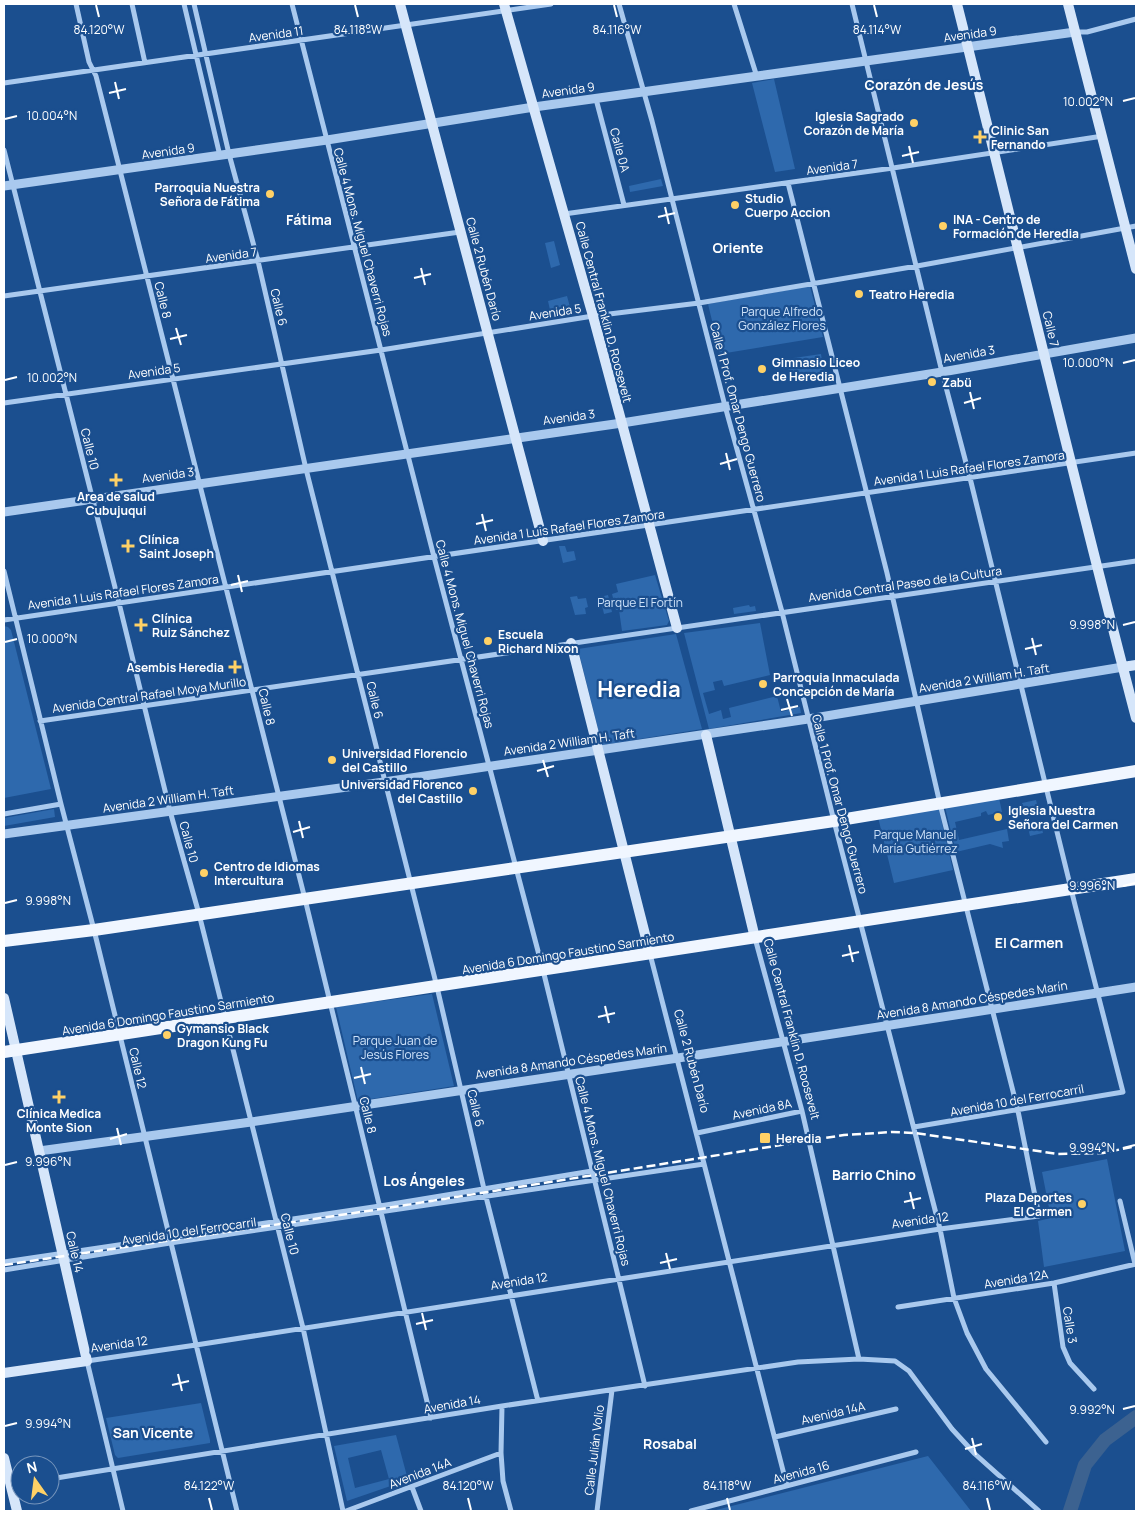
<svg xmlns="http://www.w3.org/2000/svg" width="1140" height="1515" font-family="Manrope,sans-serif">
<style>
.green{fill:#2e69ad;fill-rule:evenodd}
.lines{fill:none;stroke-linecap:round;stroke-linejoin:round}
.river{stroke:#3c6290;stroke-width:14}
.minor{stroke:#a9c9ee;stroke-width:5}
.tertiary{stroke:#a9c9ee;stroke-width:9}
.secondary{stroke:#d6e6fa;stroke-width:10}
.primary{stroke:#f0f6ff;stroke-width:12}
.rail{stroke:#fff;stroke-width:2.5;stroke-dasharray:9 4;stroke-linecap:butt}
.ticks{fill:none;stroke:#fff;stroke-width:2}
.poi-dot{fill:#ffd166;stroke:#1b4f8f;stroke-width:2}
.labels{text-anchor:middle;dominant-baseline:central;stroke-width:4.5;stroke-linejoin:round;paint-order:stroke}
.street-label{font-size:12px;fill:#fff;stroke:#1b4f8f}
.poi-label{font-size:12px;font-weight:bold;fill:#fff;stroke:#1b4f8f;text-anchor:start}
.park-label{font-size:12px;fill:#cfe3fa;stroke:#1b4f8f}
.neighbourhood-label{font-size:14px;font-weight:bold;fill:#fff;stroke:#1b4f8f}
.town-label{font-size:22px;font-weight:bold;fill:#fff;stroke:#1b4f8f}
.ticks-label{font-size:12px;text-anchor:middle;fill:#fff;stroke:#1b4f8f;stroke-width:4.5;stroke-linejoin:round;paint-order:stroke}
</style>
<rect width="100%" height="100%" fill="#1b4f8f"/>
<path class="green" d="M774 79 795 169 775 172 752 83Z
M661 179 663 186 630 192 629 186Z
M554 241 560 265 551 268 545 243Z
M810 286 823 337 720 354 708 304Z
M567 296 570 307 550 310 548 301Z
M821 354 824 374 790 379 787 359Z
M559 546H565L567 552 574 551 576 560 563 563Z
M655 575 669 621 667 625 622 631 619 610H616L612 594 618 592 616 584Z
M608 595 612 612 604 614 600 597Z
M577 596 578 599 586 598 588 607 585 608 586 614 575 615 570 597Z
M749 605 750 607 755 606 756 611 734 614 733 608Z
M760 623 770 675 724 686 722 680 713 682 715 690 703 693 709 714 721 710 723 719 731 717 729 708 777 696 781 712 800 707 801 713 709 729 684 633Z
M4 626 8 627 11 630 51 789 4 798Z
M676 634 702 729 602 745 578 649Z
M999 798 1002 812 988 815 986 811 981 813V816L955 822 959 840 1007 829 1009 841 1002 842 1003 848 990 844 956 852 945 807Z
M1036 800 1039 812 1029 814 1031 822 1040 820 1043 833 1030 836 1022 803Z
M938 806 953 870 894 883 878 817Z
M54 809 55 817 4 826V818Z
M432 994 454 1086 358 1101 336 1007Z
M1107 1159 1125 1251 1044 1267 1038 1221 1051 1218 1042 1172Z
M201 1403 210 1440V1443L118 1458 115 1455 106 1418Z
M396 1435 408 1480 347 1501 334 1446ZM381 1450 389 1479 355 1488 348 1458Z
M928 1456 971 1511H712Z"/>
<g class="lines">
<path class="river" d="M1070 1511 1085 1465 1105 1440 1136 1417"/>
<path class="minor" d="M76 4 89 62 96 76 305 899 431 1418
M132 4 145 63
M184 4 220 156
M194 4 229 154 258 261 306 469 437 987 484 1189 538 1401
M292 4 434 557 543 970 645 1386
M619 4 652 121 725 406 782 612 834 821 940 1229 954 1298 967 1333 986 1369 1046 1442
M734 4 757 77
M852 4 942 372 970 478 1075 905 1123 1092 914 1127
M1076 32H1087L1136 19
M4 83 551 4
M596 99 624 205
M4 150 119 603 170 811 199 914 303 1328 343 1511
M564 214 893 168 1103 136
M4 296 460 232
M4 403 381 350 593 316 699 303 917 266 1136 226
M4 571 61 804 94 930 237 1511
M4 620 1136 453
M40 721 1136 561
M4 814 61 804
M755 938 802 1111 859 1359
M650 954 787 1486
M697 1133 802 1111
M1120 1201 1135 1264
M4 1262 380 1206 592 1171
M4 1270 170 1243 704 1164
M1054 1283 1063 1347 1070 1363 1094 1389
M898 1307 1054 1283 1136 1264
M502 1406 501 1453 503 1481 511 1511
M775 1437 896 1409
M50 1479 502 1406 798 1362 859 1359 895 1361 909 1371 952 1429 975 1454 1039 1511
M11 1485 20 1484
M412 1487 421 1511
M123 1511 87 1361 196 1345 940 1229 1039 1216 1018 1111 940 804 887 573 788 183
M346 1511 501 1453
M597 1511 612 1390
M691 1511 916 1452"/>
<path class="tertiary" d="M4 186 327 140 534 107 1075 32
M4 512 622 423 942 372 1136 338
M4 834 384 782 808 719 1123 667
M39 1151 251 1122 678 1058 1136 987"/>
<path class="secondary" d="M400 4 543 541
M504 4 593 316 677 628
M957 4C1017 242 1074 481 1136 718
M1068 4 1136 269
M571 643 650 954
M1123 667 1136 665
M706 735 755 938
M4 998 87 1361 4 1373
M4 1458 17 1511"/>
<path class="primary" d="M4 941 94 930 834 821 1136 771
M4 1052 1136 879"/>
<path class="rail" d="M4 1265 381 1209 844 1135 892 1132 915 1133 1058 1154 1103 1153 1136 1146"/>
</g>
<path class="ticks" d="M96 5 99 17M355 5 358 17M614 5 617 17M874 5 877 17M115 82 119 99M109 93 126 89M1123 101 1135 98M5 119 17 116M909 146 913 163M902 156 919 152M665 207 669 224M658 217 675 213M421 268 425 285M414 278 431 274M176 328 181 345M170 339 187 335M1123 363 1135 360M5 380 17 377M970 392 974 409M964 403 981 398M726 453 730 470M720 464 737 459M482 514 486 531M476 524 493 520M238 575 242 592M231 585 248 581M1123 625 1135 622M1032 638 1036 655M5 642 17 639M1025 649 1042 645M787 699 792 716M781 710 798 706M543 760 548 777M537 771 554 766M299 821 303 838M293 832 310 827M1123 886 1135 883M5 903 17 900M849 945 853 962M842 956 859 952M605 1006 609 1023M598 1017 615 1013M361 1067 365 1084M354 1078 371 1074M117 1128 121 1145M110 1139 127 1134M1123 1148 1135 1145M5 1165 17 1162M910 1192 914 1209M904 1202 921 1198M666 1253 670 1269M660 1263 677 1259M422 1313 426 1330M416 1324 433 1320M178 1374 182 1391M172 1385 189 1381M1123 1409 1135 1406M5 1426 17 1423M972 1438 976 1455M965 1449 982 1444M209 1498 212 1510M468 1498 471 1510M727 1498 730 1510M987 1498 990 1510"/>
<g class="poi-dot">
<circle cx="914" cy="123" r="5"/>
<path d="M977.5 129.5h5v5h5v5h-5v5h-5v-5h-5v-5h5z"/>
<circle cx="270" cy="194" r="5"/>
<circle cx="735" cy="205" r="5"/>
<circle cx="943" cy="226" r="5"/>
<circle cx="859" cy="294" r="5"/>
<circle cx="762" cy="369" r="5"/>
<circle cx="932" cy="382" r="5"/>
<path d="M113.5 472.5h5v5h5v5h-5v5h-5v-5h-5v-5h5z"/>
<path d="M125.5 538.5h5v5h5v5h-5v5h-5v-5h-5v-5h5z"/>
<path d="M138.5 617.5h5v5h5v5h-5v5h-5v-5h-5v-5h5z"/>
<circle cx="488" cy="641" r="5"/>
<path d="M232.5 659.5h5v5h5v5h-5v5h-5v-5h-5v-5h5z"/>
<circle cx="763" cy="684" r="5"/>
<circle cx="332" cy="760" r="5"/>
<circle cx="473" cy="791" r="5"/>
<circle cx="998" cy="817" r="5"/>
<circle cx="204" cy="873" r="5"/>
<circle cx="167" cy="1035" r="5"/>
<path d="M56.5 1089.5h5v5h5v5h-5v5h-5v-5h-5v-5h5z"/>
<rect x="759" y="1132" width="12" height="12" rx="2.5"/>
<circle cx="1082" cy="1204" r="5"/>
</g>
<g class="labels">
<g class="street-label">
<text transform="translate(276 34) rotate(-8)">Avenida 11</text>
<text transform="translate(970 34) rotate(-8)">Avenida 9</text>
<text transform="translate(568 90) rotate(-8)">Avenida 9</text>
<text transform="translate(620 150) rotate(75)">Calle 0A</text>
<text transform="translate(168 151) rotate(-8)">Avenida 9</text>
<text transform="translate(832 167) rotate(-8)">Avenida 7</text>
<text transform="translate(363 242) rotate(75)">Calle 4 Mons. Miguel Chaverri Rojas</text>
<text transform="translate(231 255) rotate(-8)">Avenida 7</text>
<text transform="translate(484 269) rotate(75)">Calle 2 Rubén Darío</text>
<text transform="translate(163 300) rotate(76)">Calle 8</text>
<text transform="translate(279 307) rotate(77)">Calle 6</text>
<text transform="translate(555 312) rotate(-9)">Avenida 5</text>
<text transform="translate(604 312) rotate(75)">Calle Central Franklin D. Roosevelt</text>
<text transform="translate(1051 329) rotate(77)">Calle 7</text>
<text transform="translate(969 354) rotate(-10)">Avenida 3</text>
<text transform="translate(154 371) rotate(-8)">Avenida 5</text>
<text transform="translate(738 412) rotate(75)">Calle 1 Prof. Omar Dengo Guerrero</text>
<text transform="translate(569 417) rotate(-8)">Avenida 3</text>
<text transform="translate(90 449) rotate(76)">Calle 10</text>
<text transform="translate(969 468) rotate(-8)">Avenida 1 Luis Rafael Flores Zamora</text>
<text transform="translate(168 475) rotate(-8)">Avenida 3</text>
<text transform="translate(569 527) rotate(-8)">Avenida 1 Luis Rafael Flores Zamora</text>
<text transform="translate(905 584) rotate(-8)">Avenida Central Paseo de la Cultura</text>
<text transform="translate(123 592) rotate(-8)">Avenida 1 Luis Rafael Flores Zamora</text>
<text transform="translate(465 634) rotate(75)">Calle 4 Mons. Miguel Chaverri Rojas</text>
<text transform="translate(984 678) rotate(-9)">Avenida 2 William H. Taft</text>
<text transform="translate(149 695) rotate(-8)">Avenida Central Rafael Moya Murillo</text>
<text transform="translate(375 700) rotate(77)">Calle 6</text>
<text transform="translate(267 707) rotate(77)">Calle 8</text>
<text transform="translate(569 742) rotate(-8)">Avenida 2 William H. Taft</text>
<text transform="translate(168 799) rotate(-8)">Avenida 2 William H. Taft</text>
<text transform="translate(840 804) rotate(75)">Calle 1 Prof. Omar Dengo Guerrero</text>
<text transform="translate(189 842) rotate(75)">Calle 10</text>
<text transform="translate(568 953) rotate(-9)">Avenida 6 Domingo Faustino Sarmiento</text>
<text transform="translate(972 1000) rotate(-9)">Avenida 8 Amando Céspedes Marín</text>
<text transform="translate(168 1014) rotate(-9)">Avenida 6 Domingo Faustino Sarmiento</text>
<text transform="translate(792 1029) rotate(75)">Calle Central Franklin D. Roosevelt</text>
<text transform="translate(571 1061) rotate(-8)">Avenida 8 Amando Céspedes Marín</text>
<text transform="translate(692 1061) rotate(75)">Calle 2 Rubén Darío</text>
<text transform="translate(138 1068) rotate(77)">Calle 12</text>
<text transform="translate(1017 1100) rotate(-10)">Avenida 10 del Ferrocarril</text>
<text transform="translate(476 1108) rotate(77)">Calle 6</text>
<text transform="translate(762 1109) rotate(-12)">Avenida 8A</text>
<text transform="translate(368 1115) rotate(76)">Calle 8</text>
<text transform="translate(603 1171) rotate(76)">Calle 4 Mons. Miguel Chaverri Rojas</text>
<text transform="translate(920 1220) rotate(-8)">Avenida 12</text>
<text transform="translate(189 1231) rotate(-8)">Avenida 10 del Ferrocarril</text>
<text transform="translate(290 1234) rotate(76)">Calle 10</text>
<text transform="translate(75 1252) rotate(77)">Calle 14</text>
<text transform="translate(1016 1279) rotate(-9)">Avenida 12A</text>
<text transform="translate(519 1281) rotate(-9)">Avenida 12</text>
<text transform="translate(1070 1325) rotate(81)">Calle 3</text>
<text transform="translate(119 1344) rotate(-8)">Avenida 12</text>
<text transform="translate(452 1404) rotate(-10)">Avenida 14</text>
<text transform="translate(833 1413) rotate(-13)">Avenida 14A</text>
<text transform="translate(594 1450) rotate(-83)">Calle Julián Volio</text>
<text transform="translate(801 1472) rotate(-15)">Avenida 16</text>
<text transform="translate(420 1473) rotate(-21)">Avenida 14A</text>
</g>
<g class="poi-label">
<text x="904" y="116" text-anchor="end">Iglesia Sagrado<tspan x="904" dy="14">Corazón de María</tspan></text>
<text x="991" y="130">Clinic San<tspan x="991" dy="14">Fernando</tspan></text>
<text x="260" y="187" text-anchor="end">Parroquia Nuestra<tspan x="260" dy="14">Señora de Fátima</tspan></text>
<text x="745" y="198">Studio<tspan x="745" dy="14">Cuerpo Accion</tspan></text>
<text x="953" y="219">INA - Centro de<tspan x="953" dy="14">Formación de Heredia</tspan></text>
<text x="869" y="294">Teatro Heredia</text>
<text x="772" y="362">Gimnasio Liceo<tspan x="772" dy="14">de Heredia</tspan></text>
<text x="942" y="382">Zabü</text>
<text x="116" y="496" text-anchor="middle">Area de salud<tspan x="116" dy="14">Cubujuqui</tspan></text>
<text x="139" y="539">Clínica<tspan x="139" dy="14">Saint Joseph</tspan></text>
<text x="152" y="618">Clínica<tspan x="152" dy="14">Ruiz Sánchez</tspan></text>
<text x="498" y="634">Escuela<tspan x="498" dy="14">Richard Nixon</tspan></text>
<text x="224" y="667" text-anchor="end">Asembis Heredia</text>
<text x="773" y="677">Parroquia Inmaculada<tspan x="773" dy="14">Concepción de María</tspan></text>
<text x="342" y="753">Universidad Florencio<tspan x="342" dy="14">del Castillo</tspan></text>
<text x="463" y="784" text-anchor="end">Universidad Florenco<tspan x="463" dy="14">del Castillo</tspan></text>
<text x="1008" y="810">Iglesia Nuestra<tspan x="1008" dy="14">Señora del Carmen</tspan></text>
<text x="214" y="866">Centro de Idiomas<tspan x="214" dy="14">Intercultura</tspan></text>
<text x="177" y="1028">Gymansio Black<tspan x="177" dy="14">Dragon Kung Fu</tspan></text>
<text x="59" y="1113" text-anchor="middle">Clínica Medica<tspan x="59" dy="14">Monte Sion</tspan></text>
<text x="776" y="1138">Heredia</text>
<text x="1072" y="1197" text-anchor="end">Plaza Deportes<tspan x="1072" dy="14">El Carmen</tspan></text>
</g>
<g class="park-label">
<text x="782" y="311">Parque Alfredo<tspan x="782" dy="14">González Flores</tspan></text>
<text x="640" y="602">Parque El Fortín</text>
<text x="915" y="834">Parque Manuel<tspan x="915" dy="14">María Gutiérrez</tspan></text>
<text x="395" y="1040">Parque Juan de<tspan x="395" dy="14">Jesús Flores</tspan></text>
</g>
<g class="neighbourhood-label">
<text x="924" y="84">Corazón de Jesús</text>
<text x="309" y="219">Fátima</text>
<text x="738" y="247">Oriente</text>
<text x="1029" y="942">El Carmen</text>
<text x="874" y="1174">Barrio Chino</text>
<text x="424" y="1180">Los Ángeles</text>
<text x="153" y="1432">San Vicente</text>
<text x="670" y="1443">Rosabal</text>
</g>
<g class="town-label">
<text x="639" y="689">Heredia</text>
</g>
</g>
<g class="ticks-label">
<text x="99" y="34">84.120°W</text>
<text x="358" y="34">84.118°W</text>
<text x="617" y="34">84.116°W</text>
<text x="877" y="34">84.114°W</text>
<text x="1088" y="106">10.002°N</text>
<text x="52" y="120">10.004°N</text>
<text x="1088" y="367">10.000°N</text>
<text x="52" y="382">10.002°N</text>
<text x="1092" y="629">9.998°N</text>
<text x="52" y="643">10.000°N</text>
<text x="1092" y="890">9.996°N</text>
<text x="48" y="905">9.998°N</text>
<text x="1092" y="1152">9.994°N</text>
<text x="48" y="1166">9.996°N</text>
<text x="1092" y="1414">9.992°N</text>
<text x="48" y="1428">9.994°N</text>
<text x="209" y="1490">84.122°W</text>
<text x="468" y="1490">84.120°W</text>
<text x="727" y="1490">84.118°W</text>
<text x="987" y="1490">84.116°W</text>
</g>
<rect width="1140" height="1515" fill="none" stroke="#ffffff" stroke-width="10"/>
<g transform="translate(35 1480) rotate(346)"><circle r="24" fill="#1b4f8f" stroke="#7695bc"/>
<path d="M0-4L9 19L0 12L-9 19Z" fill="#ffd166"/>
<text y="-8" font-size="14" font-weight="bold" text-anchor="middle" fill="#ffffff">N</text>
</g>
</svg>
